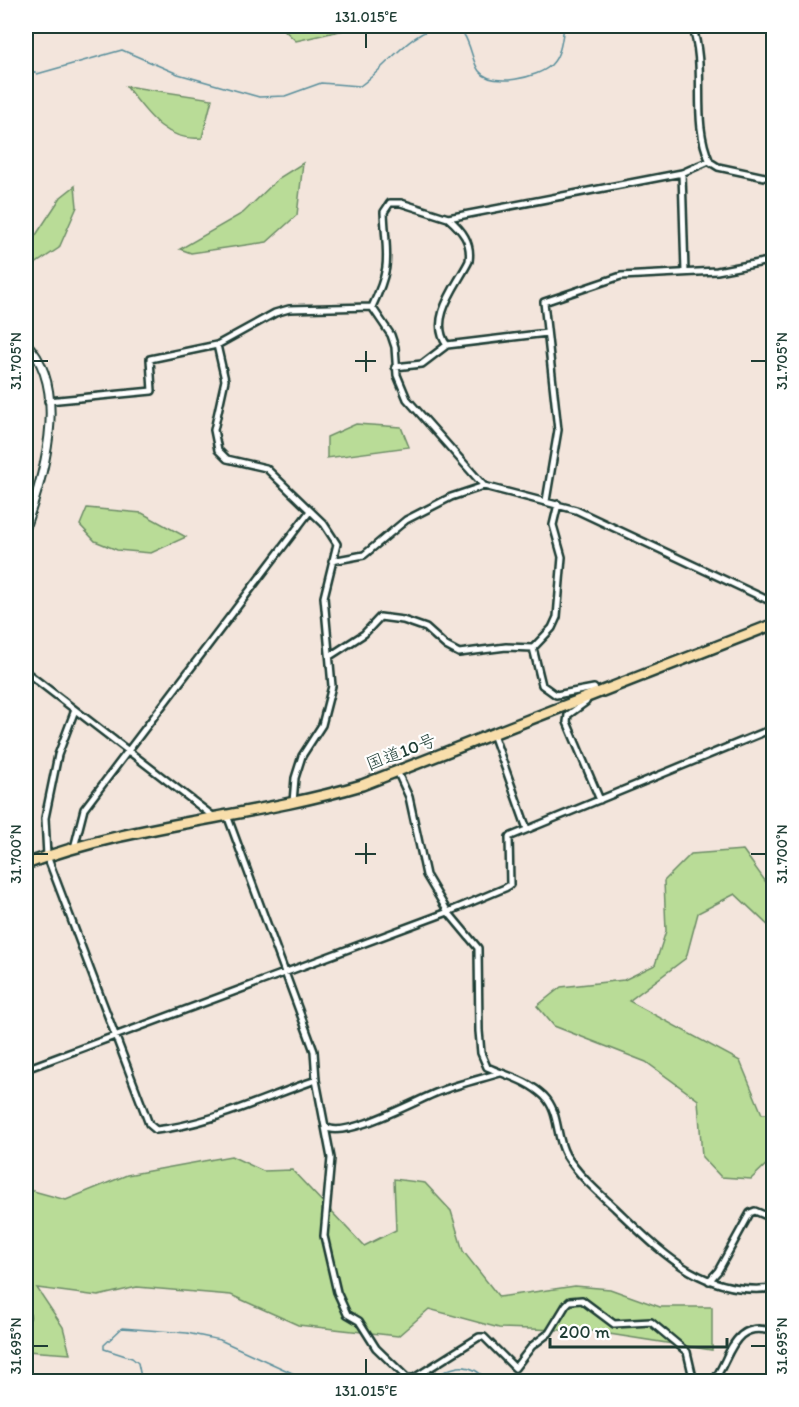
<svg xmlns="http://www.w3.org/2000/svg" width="799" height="1407" font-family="Itim,'Klee One',sans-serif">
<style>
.green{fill:#b9dc97;stroke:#6c8c66;stroke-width:1.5}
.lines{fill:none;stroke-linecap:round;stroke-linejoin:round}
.stream{stroke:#588e9b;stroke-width:1.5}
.street-casing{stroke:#1f3d34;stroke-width:10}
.secondary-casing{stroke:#1f3d34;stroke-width:11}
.highway-casing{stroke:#1f3d34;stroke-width:14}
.street{stroke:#fff;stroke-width:5}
.secondary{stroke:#fff;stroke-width:7}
.highway{stroke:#f8deab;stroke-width:9}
.ticks{fill:none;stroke:#1f3d34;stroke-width:2}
.labels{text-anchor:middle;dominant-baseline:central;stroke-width:4.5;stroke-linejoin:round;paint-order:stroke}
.street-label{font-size:18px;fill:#1f3d34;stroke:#fff}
.neatline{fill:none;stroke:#1f3d34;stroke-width:2}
.ticks-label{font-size:15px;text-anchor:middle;fill:#1f3d34}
</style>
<rect width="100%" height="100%" fill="#f3e5dc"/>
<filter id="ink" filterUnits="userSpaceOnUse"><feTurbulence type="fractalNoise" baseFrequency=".0167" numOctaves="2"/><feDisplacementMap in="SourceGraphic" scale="12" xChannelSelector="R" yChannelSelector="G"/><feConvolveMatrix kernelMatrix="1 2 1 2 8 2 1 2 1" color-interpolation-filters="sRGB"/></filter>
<g filter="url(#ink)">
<path class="green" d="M280 26H346L344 30 296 41Z
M126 86 212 99 202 138C165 142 146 112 126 86Z
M303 163 297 215 267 242 191 253 180 249 243 213 279 178Z
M75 186 77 207 59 248 35 264 30 244 61 197Z
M356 424 401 427 409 447 327 458V437Z
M87 508 142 513 186 537 151 553 117 550 95 541 80 525Z
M743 850 773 892V930L735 894 698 913 686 958 629 1001 740 1061 762 1114H773V1158L751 1179 721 1177 702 1157 698 1100 646 1062 554 1026 537 1006 561 987 624 980 655 965 666 931 664 881 691 854Z
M231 1156 263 1171 292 1170 364 1246 396 1230 394 1179 425 1183 451 1211 463 1251 499 1297 575 1286 610 1289 660 1307H712V1350L590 1331 499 1328 429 1309 398 1336 298 1325 231 1295 137 1287 98 1296 37 1288 63 1327 70 1354 26 1351V1189L66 1200 127 1175Z"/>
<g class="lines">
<path class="stream" d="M26 69 37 74 122 50 178 74 259 97 285 96 321 83 360 86C388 67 409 29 446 26 471 24 469 58 479 71 492 88 538 78 551 65 561 55 562 39 564 26
M142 1382 138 1363 132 1358 104 1349V1345L122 1328 187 1333 220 1340 312 1382
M427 1382C450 1367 467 1357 489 1382"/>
<defs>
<path id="street" d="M692 26C708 70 690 118 710 162L718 167 774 179
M682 173 685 272
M448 218C462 230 472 242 469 261 458 284 427 319 447 345L547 333
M372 307 391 335 395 347 397 375 407 399 484 486 576 510 774 603
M372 307C393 263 386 258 384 212L390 203H401L448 218 682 173 709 161
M217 345 225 380 214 430 218 450 227 459 266 468 324 524 337 544 324 597 332 686 322 725 302 756 295 778 293 802
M395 367 422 364 447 345
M48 401 152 391 150 359 217 345 275 313 289 309 372 307
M546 501 558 430 544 302 621 276 717 271 774 260
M332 561 364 555 406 520 451 497 484 486
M533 648 542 685 556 695 594 688 598 693
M330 656 364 634 380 617 403 620 426 628 446 646 459 653 506 647 533 648 552 628 557 617 562 557 553 525 558 504
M26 672 214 817
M588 698 586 702 568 715 567 722 600 800
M75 710 58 755 45 818 47 856 149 1124 156 1130C211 1124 263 1098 316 1080
M493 734 527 829
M397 771 409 797 426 875 448 912 478 948 479 1031 481 1053 487 1067C507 1076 527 1080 544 1096 560 1112 555 1136 566 1155 579 1176 598 1192 616 1209 662 1253 703 1297 774 1288
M227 815 314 1051 316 1080 331 1158 324 1236 337 1292 347 1314 359 1321 376 1348 407 1378H414L479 1337H484L515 1368 532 1346 549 1333 566 1305 570 1301 582 1300 614 1324 651 1322 687 1352 694 1382
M74 848 84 809 310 511
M773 963 774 964
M26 1069 448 912 505 888 510 885 509 837 774 728
M326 1127C344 1140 417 1100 438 1092 458 1084 480 1079 500 1073
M709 1281 718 1271 750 1213 755 1211 774 1219
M26 1316V1317
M712 1382C730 1364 730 1317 774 1332"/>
<path id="secondary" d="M26 343C69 387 45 473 26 525"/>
<path id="highway" d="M26 864C134 823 251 818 362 785L774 624"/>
</defs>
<use href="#street" class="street-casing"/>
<use href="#secondary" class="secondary-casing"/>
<use href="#highway" class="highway-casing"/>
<use href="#street" class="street"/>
<use href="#secondary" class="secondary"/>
<use href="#highway" class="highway"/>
</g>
</g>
<path class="ticks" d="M366 33V48M366 351V372M33 361H48M355 361H376M751 361H766M366 843V864M33 854H48M355 854H376M751 854H766M33 1346H48M751 1346H766M366 1359V1374"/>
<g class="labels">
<g class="street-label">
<text transform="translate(401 752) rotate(-21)">国道10号</text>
</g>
</g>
<rect width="799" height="1407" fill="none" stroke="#fff" stroke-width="66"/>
<path d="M550 1338v9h177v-9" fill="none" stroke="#1f3d34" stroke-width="3"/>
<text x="559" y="1338" font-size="18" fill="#1f3d34" stroke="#ffffff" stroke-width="4.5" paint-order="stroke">200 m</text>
<rect x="33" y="33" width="733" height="1341" class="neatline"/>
<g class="ticks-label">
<text x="366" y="22">131.015°E</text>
<text transform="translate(16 361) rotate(-90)" y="5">31.705°N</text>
<text transform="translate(782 361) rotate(-90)" y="5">31.705°N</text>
<text transform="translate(16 854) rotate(-90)" y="5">31.700°N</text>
<text transform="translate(782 854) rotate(-90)" y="5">31.700°N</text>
<text transform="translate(16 1346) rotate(-90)" y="5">31.695°N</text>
<text transform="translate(782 1346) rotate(-90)" y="5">31.695°N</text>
<text x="366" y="1396">131.015°E</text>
</g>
</svg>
